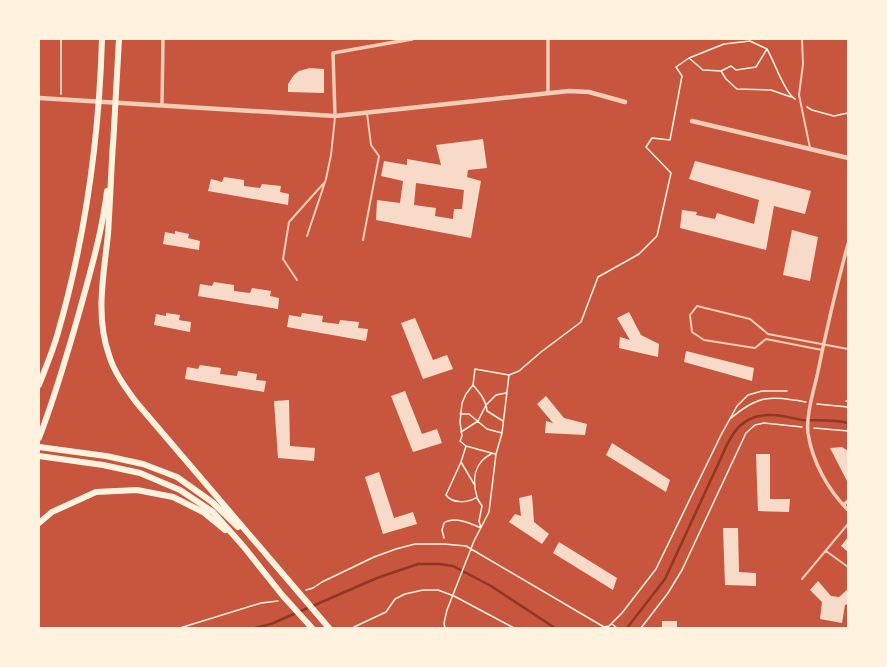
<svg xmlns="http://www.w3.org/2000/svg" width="887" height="667" font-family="Mulish,sans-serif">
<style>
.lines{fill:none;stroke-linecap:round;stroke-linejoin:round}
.stream{stroke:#8f3625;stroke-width:2.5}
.building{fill:#f7dbc8;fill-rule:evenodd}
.path{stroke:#fff3e0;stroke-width:1.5}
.service{stroke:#f1ccb7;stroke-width:2}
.minor{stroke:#f1ccb7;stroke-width:3.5}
.tertiary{stroke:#f1ccb7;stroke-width:4.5}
.trunk{stroke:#fff3e0;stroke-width:6}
</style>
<rect width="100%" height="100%" fill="#c8553d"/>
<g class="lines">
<path class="stream" d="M255 628 271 624 377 578 418 564H439L453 566 491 586 555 628
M627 628 665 579 721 458C731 433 742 414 772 415 782 415 792 418 802 420 817 421 834 419 848 423"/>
</g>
<path class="building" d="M310 68 324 69V93L288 92V84L294 75 299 71Z
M483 139 487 168 468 170 467 177 481 181 471 238 376 220 377 200 400 203 403 181 381 176 384 161 407 165V159L441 165 436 145ZM416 183 464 190 462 209H454L453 219 435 216 436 208 414 205Z
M695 161 811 191 805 214 774 206 766 250 680 228 682 210 697 212 696 215 715 219 717 213 754 224 759 200 689 179Z
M224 177 244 180V186L260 188 262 184 281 186 280 192 289 194 288 205 208 191 211 179 222 182Z
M792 230 818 237 810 281 783 275Z
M175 231 189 234 188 238 200 241 199 250 163 244 165 232 175 234Z
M214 282 234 285V291L250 293 252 288 271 291 270 296 279 298 278 309 198 296 200 284 212 286Z
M629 312 641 335 659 344 658 357 619 348 620 337 630 340 617 318Z
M166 313 180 315 179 320 191 322 190 332 154 325 156 314 166 316Z
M302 313 323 316 322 322 339 324 340 320 359 322 358 328 368 329 366 341 287 327 289 315 301 317Z
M415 318 433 360 447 355 453 369 423 379 401 323Z
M686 351 754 368 752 381 684 362Z
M200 365 221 368 220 374 237 376 238 371 257 374 256 380 266 381 264 392 185 379 187 367 198 369Z
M405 391 422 434 437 429 442 443 413 452 391 396Z
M546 396 564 418 587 424 585 435 545 433 546 421 553 423 537 404Z
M289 400 290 446 315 448 314 461 278 458 274 401Z
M612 443 670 480 666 492 606 455Z
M842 447 848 451V483L830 448Z
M756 454H770V499H790L789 512 758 511Z
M379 472 394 518 413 512 417 524 383 534 365 477Z
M532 495 534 522 549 534 542 544 509 522 515 514 521 516 519 498Z
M723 528H738L739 572 756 573V586L725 585Z
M848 537V552L841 546Z
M559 542 617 578 613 590 553 553Z
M818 581 831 596 839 597 848 589V604L845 605 842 623 820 619 822 602 810 590Z
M662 621H677V628H662Z"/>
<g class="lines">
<path class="path" d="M767 49 756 67 736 70 731 66 721 71 726 79 737 89 771 90 791 97
M689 58 703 70 721 71
M61 94V39
M807 107 812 110 834 116 848 113
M473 385C480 393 486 400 487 411L503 421
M846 401H848
M817 404 848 407
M460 414H469L487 429 502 433
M730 419C759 394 770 396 806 402
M814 428 848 431
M461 432 478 421 486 405 496 395 506 393
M466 446 461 462 446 495C452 504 469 503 477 497 472 480 474 463 491 454
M495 454 466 446 460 441 462 436 460 422 462 403 466 394 473 385 475 369 509 375
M461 462 474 484
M444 538 442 530 444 523C454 516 470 523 481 528L479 521 482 506 477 498
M306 590 313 588 322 582 374 557 396 549 415 544H444L466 546 604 627 609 626 622 613 656 569 721 435 737 406 748 395 762 391H787
M612 624 617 628
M354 627 386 612 395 599 405 594 423 590H438L454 596 514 628
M180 628 261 603 278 601
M445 628 444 623 447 610 474 541 489 512 496 454 502 433 509 375 519 371 541 352 581 322 598 277 639 254 657 236 671 173 646 147 652 138 670 140 682 76 676 67 689 58 724 44 750 41 767 49C774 61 785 93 795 99
M641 628 668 593 682 570 746 433 755 425 764 423 802 427"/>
<path class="service" d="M802 39 803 64 799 95 810 148
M307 236 326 179 331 155 335 117
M363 240 379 156 371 145 367 113
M297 280 283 259 289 222 324 183
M822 350 766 339 755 348 704 340 692 332 690 315 697 306 750 319 768 334 848 349
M826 551 848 567
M802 579 848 524"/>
<path class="minor" d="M548 93V39
M162 105 163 39
M335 116 333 53 412 39
M848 244C836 288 826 332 817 376 813 393 806 416 808 433 812 461 828 490 848 510
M843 505 848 501"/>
<path class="tertiary" d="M39 98 335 116 569 91 589 92 625 102
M692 121 848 158"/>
<path class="trunk" d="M113 143C111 173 110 204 108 234 104 274 95 315 109 355 114 372 125 387 136 402L329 628
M113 146 119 39
M39 385C45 369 52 353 57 336 85 240 99 139 102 39
M39 438C55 397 67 355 79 313 90 273 102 233 107 191
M39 447 106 456 143 464 177 477 212 502 238 527
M39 456 103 465 140 473 180 490 213 512 244 547 283 596 312 628
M39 523 52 512 96 492 137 490 173 497 203 512 225 530"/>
</g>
<rect width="887" height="667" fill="none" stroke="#fff3e0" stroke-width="80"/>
</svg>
